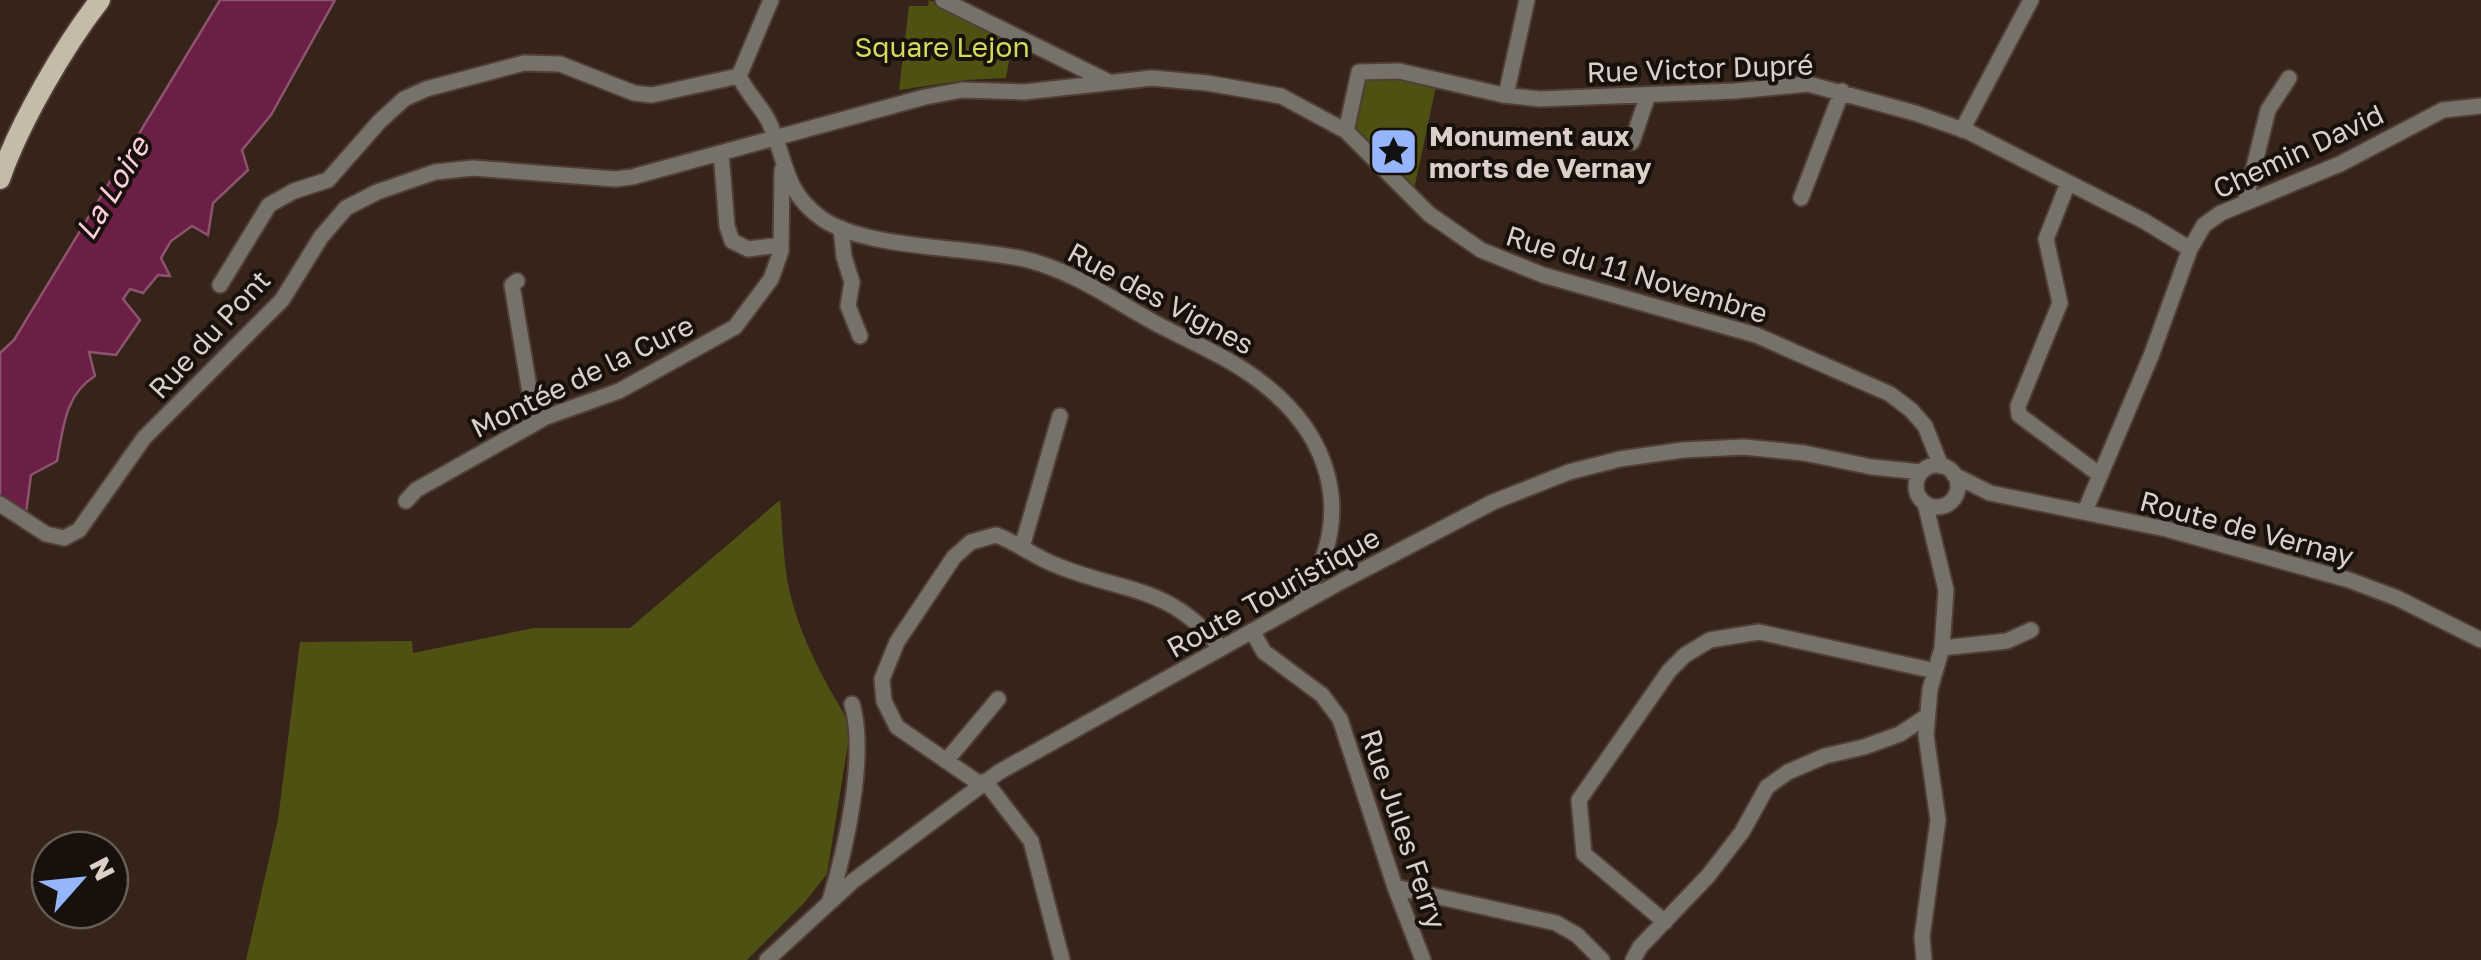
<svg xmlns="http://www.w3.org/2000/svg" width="2481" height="960" font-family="'Golos Text',sans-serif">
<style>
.green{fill:#4f5113}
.water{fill:#6c1f46;stroke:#8d546d;stroke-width:2.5}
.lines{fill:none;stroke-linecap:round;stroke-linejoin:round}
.minor-casing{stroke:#503f36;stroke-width:19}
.major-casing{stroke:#503f36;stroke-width:24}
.minor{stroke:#777269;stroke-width:15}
.major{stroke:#c5bba9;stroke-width:20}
.labels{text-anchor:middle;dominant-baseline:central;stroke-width:8;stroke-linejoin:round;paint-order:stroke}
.park-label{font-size:28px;fill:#d4d95e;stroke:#17100b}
.street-label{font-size:28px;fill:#dbcfc8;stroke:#17100b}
.poi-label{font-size:28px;font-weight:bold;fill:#dbcfc8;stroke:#17100b;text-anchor:start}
.water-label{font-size:30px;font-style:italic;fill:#fdcde0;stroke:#17100b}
</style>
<rect width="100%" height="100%" fill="#36241a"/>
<path class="green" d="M929 0 1013 37 1006 78 966 80 899 90 909 6H928Z
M1398 75 1437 82 1414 189 1353 127 1363 77Z
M780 500C782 524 783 548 786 572 794 627 822 678 851 725L827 874 804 903 747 960H246L278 820 300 642 412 641 413 653 534 628H630Z"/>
<path class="water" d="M220 0H335L271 115 242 150 248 170 213 203 208 235 192 226 171 241 161 258 170 276 158 275 143 293 130 289 123 299 140 320 116 355 89 352 95 376C65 394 63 429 57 461L31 475 26 513 0 506V353L14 340Z"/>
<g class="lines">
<defs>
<path id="minor" d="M771 0 739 76C746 92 760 105 768 120 787 157 781 189 821 218 865 250 973 246 1028 260 1077 273 1113 300 1157 324 1185 339 1217 352 1244 370 1331 427 1360 514 1300 603
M943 0 1107 81
M1506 95 1527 0
M1962 130 2031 0
M1346 131 1359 72 1399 71 1503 95 1540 99 1735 91 1808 84 1915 113 1969 132 2144 221 2190 249
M1632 142 1648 95
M721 153 727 226 732 241 748 249 781 245
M2068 183 2046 239 2060 303 2018 406 2019 415 2100 475
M1801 198 1842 91
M2245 203 2268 110 2289 78
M841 228 844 257 852 282 848 306 860 336
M517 281 512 285 535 423
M220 285 269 205 294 191 328 180 379 122 404 99 426 89 524 63 560 64 634 93 652 95 739 76
M1916 486a21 21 0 1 1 42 0a21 21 0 1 1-42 0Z
M1954 475 1990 493 2166 529 2349 580 2397 598 2481 640
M406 501 416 490 546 417 619 391 735 327 771 279 781 251 782 170
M0 504 46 534 64 538 79 530 144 438 282 300 321 237 346 208 377 192 435 172 473 168 615 179 632 177 925 97 962 90 1024 92 1152 78 1207 83 1281 96 1346 131 1429 214 1481 250 1543 275 1756 335 1890 394 1911 410 1925 426 1941 466
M2085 511 2151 356 2190 249 2204 225 2221 213 2340 164 2443 110 2481 106
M1022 547 1060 416
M1252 631 1264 652 1322 695 1340 719 1395 887 1423 960
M1942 648 2007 641 2031 630
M946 761 998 699
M985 781 1031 841 1062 960
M980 784 897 727 884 701 882 679 897 642 954 557 971 542 996 535C1018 543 1036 558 1058 566 1128 594 1167 584 1221 648
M1395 887 1556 923 1577 935 1602 960
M830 900C846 849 867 754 852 704
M1665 922 1584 854 1579 800 1669 671 1685 655 1710 640 1759 632 1935 671
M767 960 853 881 999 772 1342 581 1493 502 1569 472 1620 459 1683 450 1744 447 1804 453 1872 467 1921 472
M1633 960 1640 947 1708 876 1742 832 1767 787 1788 772 1825 756 1864 747 1900 734 1927 716
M1924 960 1922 937 1938 820 1926 735 1930 689 1942 648 1946 590 1925 503"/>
<path id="major" d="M0 179C19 124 64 46 100 0"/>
</defs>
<use href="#minor" class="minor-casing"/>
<use href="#major" class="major-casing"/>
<use href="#minor" class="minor"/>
<use href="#major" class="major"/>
</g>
<defs>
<symbol id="sight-square" viewBox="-11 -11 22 22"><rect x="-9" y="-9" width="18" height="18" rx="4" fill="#95b6fd" stroke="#17100b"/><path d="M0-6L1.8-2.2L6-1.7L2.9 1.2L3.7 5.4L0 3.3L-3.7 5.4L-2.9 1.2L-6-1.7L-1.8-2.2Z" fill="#111"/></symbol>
</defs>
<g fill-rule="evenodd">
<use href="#sight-square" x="1366" y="124" width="55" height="55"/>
</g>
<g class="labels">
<g class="park-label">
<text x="942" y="46">Square Lejon</text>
</g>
<g class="street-label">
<text transform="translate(1700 68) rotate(-2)">Rue Victor Dupré</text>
<text transform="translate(2298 151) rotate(-25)">Chemin David</text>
<text transform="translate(1637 274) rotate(17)">Rue du 11 Novembre</text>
<text transform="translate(1161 298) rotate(28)">Rue des Vignes</text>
<text transform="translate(209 334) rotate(-47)">Rue du Pont</text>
<text transform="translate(582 376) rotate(-26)">Montée de la Cure</text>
<text transform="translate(2247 528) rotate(15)">Route de Vernay</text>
<text transform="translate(1273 592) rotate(-29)">Route Touristique</text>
<text transform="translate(1404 829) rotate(71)">Rue Jules Ferry</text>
</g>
<g class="poi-label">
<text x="1429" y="135">Monument aux<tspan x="1429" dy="32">morts de Vernay</tspan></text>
</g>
<g class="water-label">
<text transform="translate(112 188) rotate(-59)">La Loire</text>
</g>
</g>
<g transform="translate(80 880) rotate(63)"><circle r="48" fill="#17100b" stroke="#655c57" stroke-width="2.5"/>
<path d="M0-8L18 38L0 25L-18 38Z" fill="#95b6fd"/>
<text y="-15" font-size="28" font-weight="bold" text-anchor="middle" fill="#dbcfc8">N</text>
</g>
</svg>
